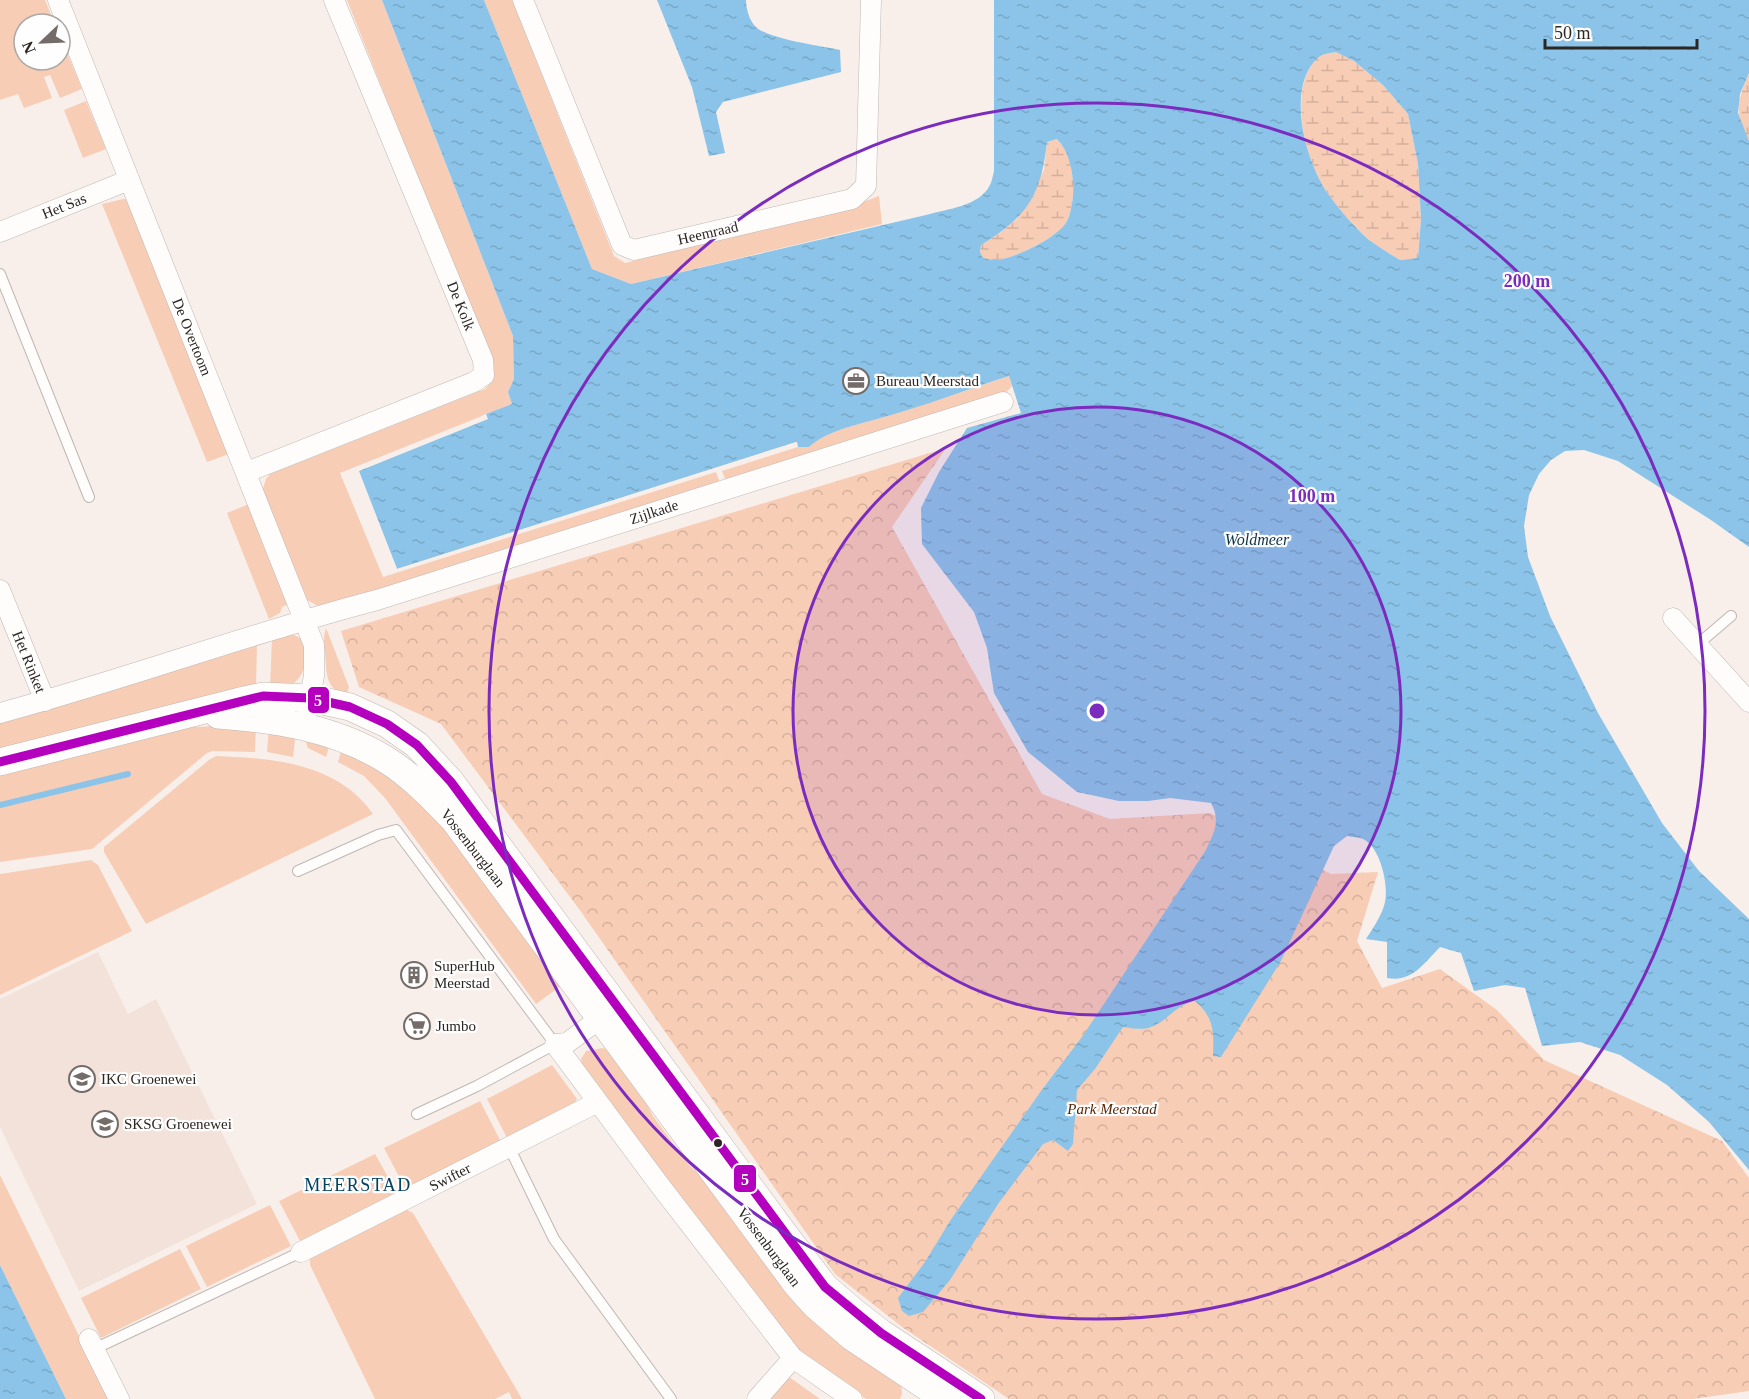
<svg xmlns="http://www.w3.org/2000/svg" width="1749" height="1399" font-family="'Times New Roman',serif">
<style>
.built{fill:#f3e2d9}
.green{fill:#f8cdb6}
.wetland{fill:url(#wetland-marsh)}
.park{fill:url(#park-crowns)}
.water{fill:url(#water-ripples);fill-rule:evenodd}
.pier{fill:#f8efeb}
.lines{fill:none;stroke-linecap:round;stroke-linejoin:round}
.stream{stroke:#8bc4e8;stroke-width:6}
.lane-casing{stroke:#beb7b3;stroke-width:12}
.street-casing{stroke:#beb7b3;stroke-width:21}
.secondary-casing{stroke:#beb7b3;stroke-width:28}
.lane{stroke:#fefdfc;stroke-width:10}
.street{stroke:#fefdfc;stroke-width:20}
.secondary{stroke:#fefdfc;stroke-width:27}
.bus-1-casing{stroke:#fefefe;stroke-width:14}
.bus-1{stroke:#b400be;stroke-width:9}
.ring{fill:none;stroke:#7b2cbf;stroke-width:3}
.bus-dot{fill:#2c2622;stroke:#fefefe;stroke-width:2}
.labels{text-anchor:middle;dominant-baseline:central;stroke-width:4.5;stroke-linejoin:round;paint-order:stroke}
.street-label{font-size:15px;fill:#2c2622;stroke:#fefefe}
.poi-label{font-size:15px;fill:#2c2622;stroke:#fefefe;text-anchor:start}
.park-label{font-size:15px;font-style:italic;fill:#582503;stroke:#fefefe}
.water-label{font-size:16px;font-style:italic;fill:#0d3349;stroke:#fefefe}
.quarter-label{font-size:18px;letter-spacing:1.5px;fill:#004262;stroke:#fefefe}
.centre{fill:#7b2cbf;stroke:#fefefe;stroke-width:3}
.ring-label{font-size:18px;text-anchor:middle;font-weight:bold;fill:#7b2cbf;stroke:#fefefe;stroke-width:4.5;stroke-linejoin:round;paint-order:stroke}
.line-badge{stroke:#fefefe;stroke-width:2}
.badge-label{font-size:16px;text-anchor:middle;font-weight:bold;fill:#fff}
</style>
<defs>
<pattern id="wetland-marsh" width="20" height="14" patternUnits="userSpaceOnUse" patternTransform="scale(1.5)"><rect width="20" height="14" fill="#f8cdb6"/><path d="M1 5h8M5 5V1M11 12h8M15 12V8" fill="none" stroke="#d5b09c"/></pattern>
<pattern id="park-crowns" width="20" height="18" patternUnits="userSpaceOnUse" patternTransform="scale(1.5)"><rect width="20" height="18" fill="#f8cdb6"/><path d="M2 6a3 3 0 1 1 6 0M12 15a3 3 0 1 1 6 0" fill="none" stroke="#d5b09c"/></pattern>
<pattern id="water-ripples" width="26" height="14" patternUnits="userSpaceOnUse" patternTransform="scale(1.5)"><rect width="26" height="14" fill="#8bc4e8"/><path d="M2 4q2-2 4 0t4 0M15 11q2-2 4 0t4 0" fill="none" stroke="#78a8c7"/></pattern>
</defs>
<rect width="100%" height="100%" fill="#f8efeb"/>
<path class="built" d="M98 952 128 1014 156 999 257 1204 79 1291 0 1127V999Z"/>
<path class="green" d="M0 0H45L55 24H24V60H60V36L82 89 60 98 50 75 44 77 52 98 24 108 18 94 0 100Z
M347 0H382L513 336 514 379 508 392 512 404 340 473 383 577 716 472 720 483 331 606H318L307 600 262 492 266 479 270 474 485 389 491 382 494 370Z
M484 0H512L614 256 625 263 850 207 879 196 882 224 631 284 592 269Z
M86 101 106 149 83 158 64 110Z
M123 199H127L229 454 207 462 102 204Z
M1009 376 1012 386 1006 393 726 481 722 471 798 447H809C828 430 857 425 881 418 924 405 967 390 1009 376Z
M249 504 289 604 282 607 280 613 269 619 227 513Z
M326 628 349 687 346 697C324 686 327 673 325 652 324 643 323 637 326 628Z
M291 634C294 635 297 636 300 638 313 650 305 679 290 685 285 688 276 687 270 688L272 638Z
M257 643 256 689 0 751V721Z
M256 725 255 752 213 751 207 753 92 849 0 862V775L189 727Z
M269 727 296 732 293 757 267 752Z
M308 736 330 743 326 757 308 748 306 743Z
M342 748 377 765 436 812 565 983 536 1004 385 798 364 776 338 762Z
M216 756C272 758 338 763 373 814L146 924 104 852V847L209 760Z
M91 860 98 865 132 931 0 995V874Z
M603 1048 617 1054 627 1068 653 1116 689 1165 722 1197 901 1384 902 1394 900 1399H866L799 1352 582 1069 581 1059 586 1051Z
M552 1065 577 1099 572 1107 507 1138 487 1099Z
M480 1101 501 1142 405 1188 384 1148Z
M375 1154 397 1193 300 1241 279 1201Z
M0 1175 110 1399H66L0 1265Z
M270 1205 291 1246 207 1287 186 1246Z
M403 1208 413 1213 522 1399H512L509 1392 495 1399H375L310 1265V1257Z
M180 1249 201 1289 101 1338 81 1298Z
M785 1374 820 1399H763Z"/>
<path class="wetland" d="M1336 52 1354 61 1383 85 1408 114 1418 164 1421 219 1418 258 1400 260C1390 254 1379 247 1369 240 1356 229 1339 209 1329 195 1306 164 1285 86 1319 57 1323 54 1330 53 1336 52Z
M1749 73V141C1733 116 1738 98 1749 73Z
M1057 139C1075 156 1077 197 1068 219 1061 237 1015 258 997 260 992 260 988 259 983 258L980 252 981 245 1000 233 1017 219 1044 170 1047 142Z"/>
<path class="park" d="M946 448 892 527 1042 794 1110 819 1210 813 1331 874 1378 872 1357 941 1382 988 1440 969 1497 1010 1544 1060 1722 1141 1749 1178V1391L1693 1399H1009L902 1327 835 1274 579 909 441 724 359 687 341 631Z"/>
<path class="water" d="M382 0H484L592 269 631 284 926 215C947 209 980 206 990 185 992 181 993 175 994 171V0H1749V73L1740 94 1738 113 1749 141V547L1711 520 1618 461 1584 450 1565 451 1551 460 1539 474 1529 495 1524 526 1528 557 1550 616 1598 713 1662 823 1699 871 1749 919V1170L1709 1122 1667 1085 1620 1055 1580 1042 1542 1046 1525 988 1505 985 1474 991 1461 953 1440 947C1424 963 1412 983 1387 978V942L1366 939C1373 928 1380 918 1384 906 1390 888 1381 850 1365 840 1360 837 1352 837 1347 836L1334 846 1281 961 1221 1057 1213 1056C1214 1032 1214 1017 1195 1001 1174 1005 1167 1023 1148 1028 1140 1030 1130 1028 1123 1027L1095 1069 1077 1090 1073 1144 1068 1151 1053 1140 1043 1144 998 1204 950 1280 923 1312 909 1316 902 1311 898 1298 925 1262 950 1221 1041 1091 1082 1037 1206 850C1214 832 1221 822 1211 803L1170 798 1148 801H1119L1077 792 1028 752 994 693 987 648 974 612 922 544 921 508 939 472 967 428 1021 413 1009 376C966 390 924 406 881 418 857 425 828 430 809 447H798L796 442 397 569 358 471 487 419 486 414 512 404 508 392 514 379 513 336ZM1336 52 1354 61 1383 85 1408 114 1418 164 1421 219 1418 258 1400 260C1390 254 1379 247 1369 240 1356 229 1339 209 1329 195 1306 164 1284 86 1319 57 1323 54 1330 53 1336 52ZM1057 139C1075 157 1077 197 1068 219 1061 237 1015 258 997 260 992 260 988 259 983 258L980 252 981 245C1027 217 1041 196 1047 142Z
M657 0H746C746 8 749 20 755 26 766 39 822 46 840 50L841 72 723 102 716 112 725 153 709 156 692 87Z
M0 1265 66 1399H0Z"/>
<path class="pier" d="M486 414 488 419 359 471 397 569 797 442 798 447 795 446 395 571 356 470 484 417 483 415Z"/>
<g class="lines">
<path class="stream" d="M0 805 128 774"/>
<defs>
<path id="lane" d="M0 274 89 497
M1697 645 1731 616
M298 871 378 835 396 830 555 1044 477 1086 417 1114
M509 1147 554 1239 671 1399
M94 1349 301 1252"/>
<path id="street" d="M58 0 314 645V676L304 726
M523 0 622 245 634 250 852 199 866 186 871 0
M0 232 129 180
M247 472 474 382 484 375 483 360 334 0
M0 590 45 701
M1673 618 1749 702
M0 713C127 679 250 633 377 600L1003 402
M610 1011 567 1043 555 1044 658 1183 793 1358 852 1399
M301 1252 598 1102
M89 1339 119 1399
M757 1399 793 1358"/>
<path id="secondary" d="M218 715C276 719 334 728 385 759 411 775 433 798 454 820L797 1285 815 1305 852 1337 945 1399
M0 762 240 701 263 696 286 697 310 698 350 707 387 724 417 745 451 782 785 1235 825 1287 854 1312 881 1333 981 1399"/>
</defs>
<use href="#lane" class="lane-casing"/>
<use href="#street" class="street-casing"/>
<use href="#secondary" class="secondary-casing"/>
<use href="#lane" class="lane"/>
<use href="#street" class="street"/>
<use href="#secondary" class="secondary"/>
<defs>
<path id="bus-1" d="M0 762 263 696 310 698 350 707 387 724 417 745 451 782 825 1287 881 1333 981 1399"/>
</defs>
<use href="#bus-1" class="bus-1-casing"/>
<use href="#bus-1" class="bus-1"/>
</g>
<circle cx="1097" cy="711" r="304" fill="#7b2cbf" fill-opacity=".12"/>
<g class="ring">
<circle cx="1097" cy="711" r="304"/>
<circle cx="1097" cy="711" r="608"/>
</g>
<defs>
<symbol id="office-ring" viewBox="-11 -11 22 22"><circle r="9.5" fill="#fefefe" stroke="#736c68" stroke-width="1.5"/><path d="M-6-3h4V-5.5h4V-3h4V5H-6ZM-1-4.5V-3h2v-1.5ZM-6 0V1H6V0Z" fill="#736c68"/></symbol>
<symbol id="building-ring" viewBox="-11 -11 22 22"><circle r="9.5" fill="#fefefe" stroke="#736c68" stroke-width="1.5"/><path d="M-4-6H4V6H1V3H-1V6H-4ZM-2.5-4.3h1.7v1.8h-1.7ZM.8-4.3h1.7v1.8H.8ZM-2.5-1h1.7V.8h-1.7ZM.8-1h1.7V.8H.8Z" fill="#736c68"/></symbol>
<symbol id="supermarket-ring" viewBox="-11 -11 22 22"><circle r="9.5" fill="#fefefe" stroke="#736c68" stroke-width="1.5"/><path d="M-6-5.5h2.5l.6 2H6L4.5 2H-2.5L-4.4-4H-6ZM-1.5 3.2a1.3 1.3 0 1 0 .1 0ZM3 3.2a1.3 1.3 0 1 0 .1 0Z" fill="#736c68"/></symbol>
<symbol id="school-ring" viewBox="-11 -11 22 22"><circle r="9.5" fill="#fefefe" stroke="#736c68" stroke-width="1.5"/><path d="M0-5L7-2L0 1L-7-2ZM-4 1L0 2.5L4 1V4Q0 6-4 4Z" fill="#736c68"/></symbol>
</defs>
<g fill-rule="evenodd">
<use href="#office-ring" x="841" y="366" width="30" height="30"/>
<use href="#building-ring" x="399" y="960" width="30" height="30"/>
<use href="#supermarket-ring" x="402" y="1011" width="30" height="30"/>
<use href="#school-ring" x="67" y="1064" width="30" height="30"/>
<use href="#school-ring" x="90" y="1109" width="30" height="30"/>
</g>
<circle class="bus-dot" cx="718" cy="1143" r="5"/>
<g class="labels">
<g class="street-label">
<text transform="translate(64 206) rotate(-22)">Het Sas</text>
<text transform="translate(708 233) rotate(-13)">Heemraad</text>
<text transform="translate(461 306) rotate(68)">De Kolk</text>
<text transform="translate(192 337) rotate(68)">De Overtoom</text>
<text transform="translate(654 512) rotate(-18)">Zijlkade</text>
<text transform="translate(29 662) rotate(68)">Het Rinket</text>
<text transform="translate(473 848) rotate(52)">Vossenburglaan</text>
<text transform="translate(450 1177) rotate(-27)">Swifter</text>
<text transform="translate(769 1247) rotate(53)">Vossenburglaan</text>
</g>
<g class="poi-label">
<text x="876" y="381">Bureau Meerstad</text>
<text x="434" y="966">SuperHub<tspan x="434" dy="17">Meerstad</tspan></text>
<text x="436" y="1026">Jumbo</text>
<text x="101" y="1079">IKC Groenewei</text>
<text x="124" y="1124">SKSG Groenewei</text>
</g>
<g class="park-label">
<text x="1112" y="1109">Park Meerstad</text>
</g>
<g class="water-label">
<text x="1257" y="539">Woldmeer</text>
</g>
<g class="quarter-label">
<text x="358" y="1185">MEERSTAD</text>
</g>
</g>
<circle cx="1097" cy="711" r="9" class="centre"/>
<g class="ring-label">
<text x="1527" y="287">200 m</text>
<text x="1312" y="502">100 m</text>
</g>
<g class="line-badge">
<rect x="307" y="686" width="23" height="28" rx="6" fill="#b400be"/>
<rect x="733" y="1164" width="24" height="29" rx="6" fill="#b400be"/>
</g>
<g class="badge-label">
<text x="318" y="706">5</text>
<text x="745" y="1185">5</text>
</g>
<g transform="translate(42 42) rotate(247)"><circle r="28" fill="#fefefe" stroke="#aaa8a6" stroke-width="1.5"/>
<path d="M0-4.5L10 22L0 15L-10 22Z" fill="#736c68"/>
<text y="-9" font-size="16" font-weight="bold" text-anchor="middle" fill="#2c2622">N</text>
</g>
<path d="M1545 39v9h152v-9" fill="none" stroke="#2c2622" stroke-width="3"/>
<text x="1554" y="39" font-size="18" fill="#2c2622" stroke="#fefefe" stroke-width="4.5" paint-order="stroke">50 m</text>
</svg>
